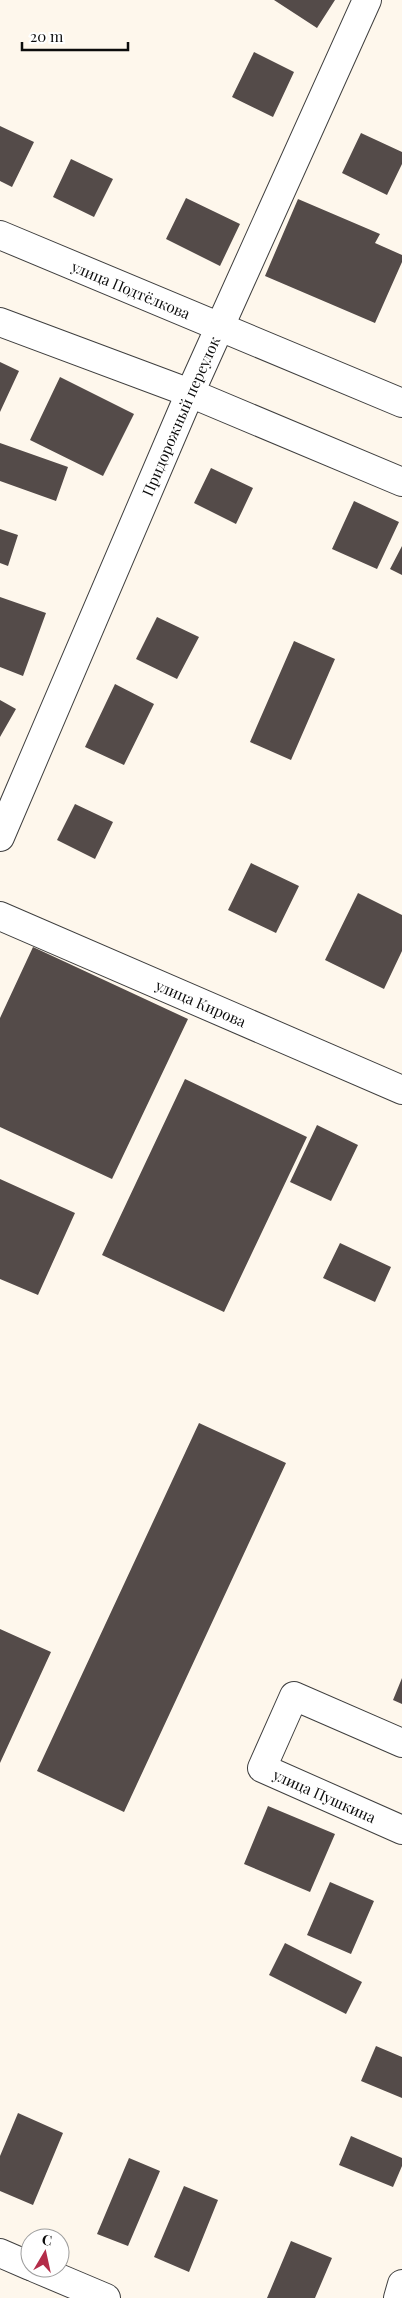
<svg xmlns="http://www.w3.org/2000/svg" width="402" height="2298" font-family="'Playfair Display',serif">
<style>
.building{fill:#544b49}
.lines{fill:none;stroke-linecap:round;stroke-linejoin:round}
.minor-casing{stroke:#3f3f3f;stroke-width:30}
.minor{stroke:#fff;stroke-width:28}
.labels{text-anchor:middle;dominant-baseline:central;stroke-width:5;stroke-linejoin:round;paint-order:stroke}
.street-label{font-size:15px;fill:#0c0c0c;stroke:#fff}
</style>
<rect width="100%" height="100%" fill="#fef7ec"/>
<path class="building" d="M274 0H335L317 28Z
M254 52 294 72 273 117 232 97Z
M0 126 34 142 12 187 0 181Z
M361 133 402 152V164L387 195 342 173Z
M71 159 113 179 94 217 53 197Z
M186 198 240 224 220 266 166 239Z
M298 199 380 234 375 243 402 255V262L375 323 265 276Z
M0 362 19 371 0 412Z
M60 377 134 414 103 476 30 440Z
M0 443 68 467 56 501 0 481Z
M211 468 253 488 236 524 194 503Z
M354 501 399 522 377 569 332 549Z
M0 529 18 535 8 566 0 563Z
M402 546V575L390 569Z
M0 597 46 613 23 676 0 667Z
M157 617 199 637 177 679 136 659Z
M294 641 335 659 291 760 250 742Z
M115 684 154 704 124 765 85 747Z
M0 700 16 709 0 737Z
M75 804 113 822 95 859 57 840Z
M251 863 299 886 276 933 228 910Z
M358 893 402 915V951L384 989 325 960Z
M33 947 188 1019 112 1179 0 1127V1018Z
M185 1079 307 1137 224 1312 102 1255Z
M317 1125 358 1145 331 1201 290 1182Z
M0 1179 75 1213 38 1295 0 1279Z
M340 1243 391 1267 375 1302 323 1278Z
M199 1423 286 1463 124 1812 37 1771Z
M0 1629 51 1652 0 1763Z
M402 1678V1704L393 1700Z
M268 1806 335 1834 310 1892 244 1864Z
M330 1882 374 1901 351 1954 307 1935Z
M285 1943 362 1982 346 2014 269 1975Z
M376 2046 402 2057V2098L361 2081Z
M18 2113 63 2133 33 2205 0 2191V2156Z
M351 2136 402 2158V2166L393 2187 339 2165Z
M129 2158 160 2171 128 2246 97 2234Z
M184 2186 218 2200 189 2272 154 2257Z
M291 2241 332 2258 315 2298H267Z"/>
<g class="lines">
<defs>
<g id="minor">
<path id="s1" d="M0 235 402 403"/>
<path d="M0 322 190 393 402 482"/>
<path id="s2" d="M0 837 190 393 367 0"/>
<path id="s3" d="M0 916 402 1090"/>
<path id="s4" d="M402 1743 294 1696 262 1768 402 1830"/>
<path d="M0 2253 30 2266"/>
<path d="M35 2268 106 2298"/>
<path d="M398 2298 402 2284"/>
</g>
</defs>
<use href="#minor" class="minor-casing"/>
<use href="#minor" class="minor"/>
</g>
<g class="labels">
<g class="street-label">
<text stroke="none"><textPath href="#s1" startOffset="142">улица Подтёлкова</textPath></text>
<text stroke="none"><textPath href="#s2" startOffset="458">Придорожный переулок</textPath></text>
<text stroke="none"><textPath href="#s3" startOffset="219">улица Кирова</textPath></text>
<text stroke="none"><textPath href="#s4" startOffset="265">улица Пушкина</textPath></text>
</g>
</g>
<g transform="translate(45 2253) rotate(9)"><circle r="24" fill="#ffffff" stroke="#9e9e9e"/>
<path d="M0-4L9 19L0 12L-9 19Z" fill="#b42c49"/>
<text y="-8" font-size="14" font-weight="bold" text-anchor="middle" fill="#0c0c0c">С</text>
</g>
<path d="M22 42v8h106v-8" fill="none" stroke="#0c0c0c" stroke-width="2.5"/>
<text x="30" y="42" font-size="15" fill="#0c0c0c" stroke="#ffffff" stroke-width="4" paint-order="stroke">20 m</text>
</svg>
